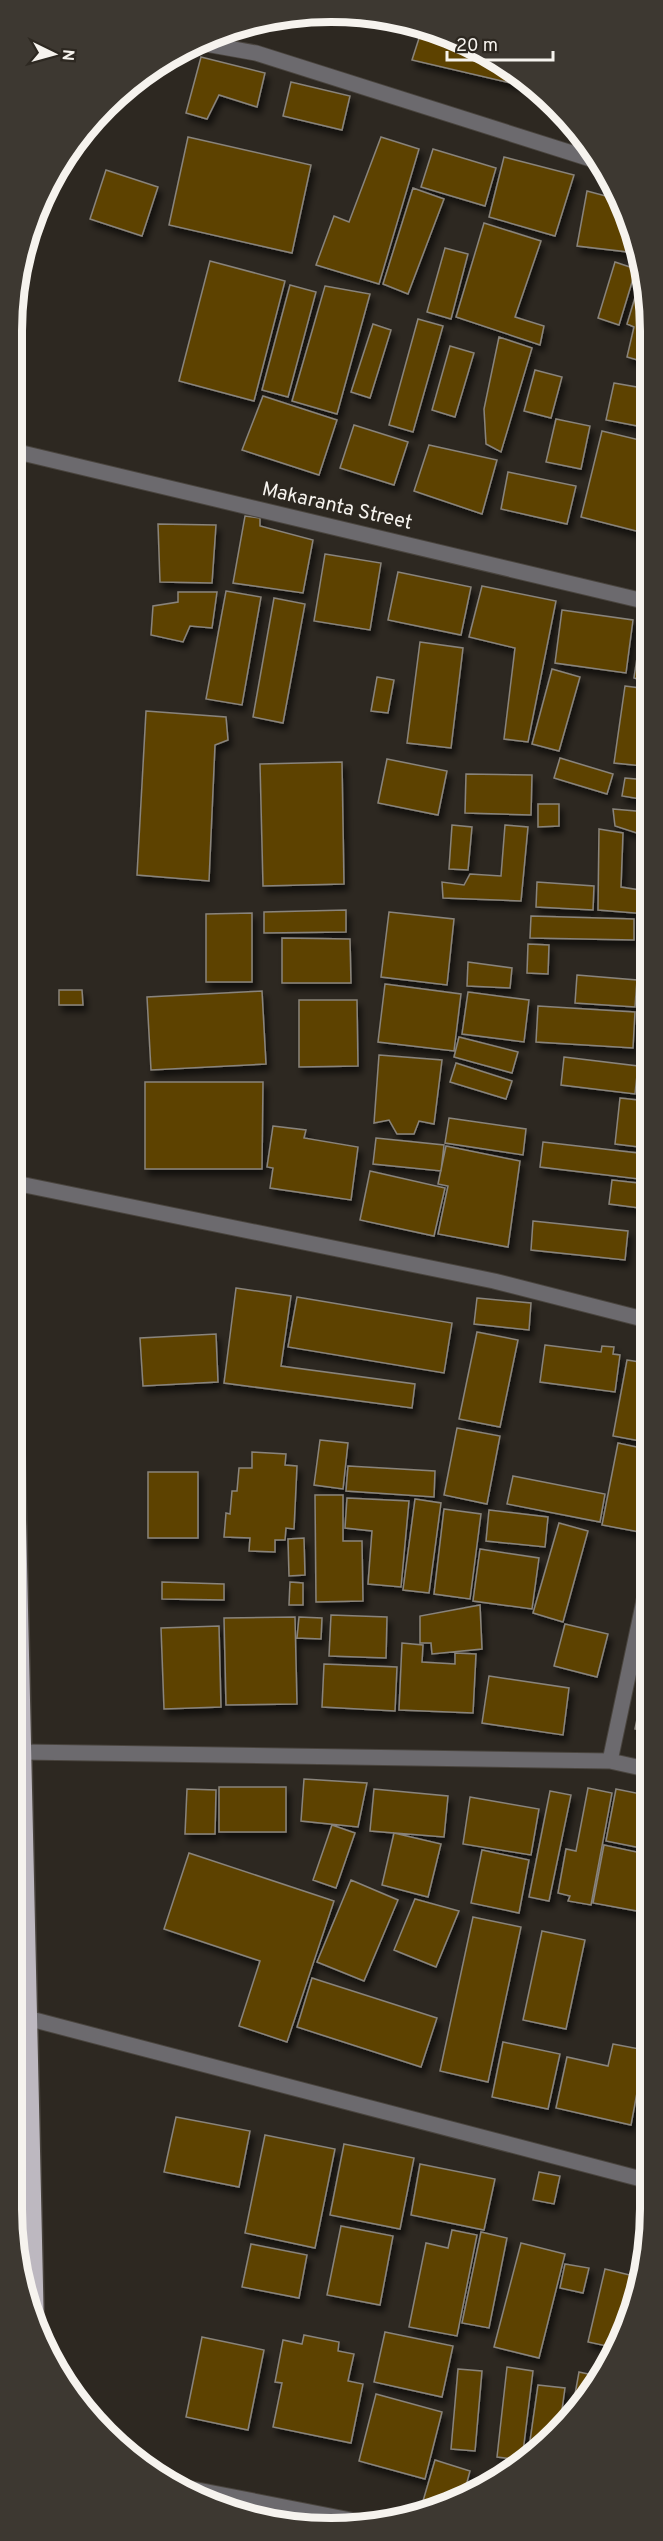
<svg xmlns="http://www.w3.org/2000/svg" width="663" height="2541" font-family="Overpass,sans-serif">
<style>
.building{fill:#5d4206;stroke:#89847b;stroke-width:1.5;filter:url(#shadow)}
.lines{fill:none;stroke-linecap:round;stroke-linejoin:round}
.minor-casing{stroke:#49443e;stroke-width:17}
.trunk-casing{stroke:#49443e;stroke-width:19}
.minor{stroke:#6c6a6e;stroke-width:15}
.trunk{stroke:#bdb8c0;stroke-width:16}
.labels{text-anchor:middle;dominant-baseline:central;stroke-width:5;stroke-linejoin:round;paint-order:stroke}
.street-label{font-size:20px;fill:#f6f3ee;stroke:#2d2821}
.rim{fill:none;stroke:#f6f3ee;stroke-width:8}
</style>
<defs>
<filter id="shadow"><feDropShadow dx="3.5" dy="6" stdDeviation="3" flood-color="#0009"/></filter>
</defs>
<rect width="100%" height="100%" fill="#2d2821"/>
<path class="building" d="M422 29 491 55 530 84 528 87 412 60Z
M201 57 265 73 257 107 219 95 207 119 186 113Z
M291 82 350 96 342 130 283 116Z
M188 137 311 165 292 253 169 225Z
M381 137 419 149 379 284 316 265 334 216 349 222Z
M433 149 496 168 485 206 421 187Z
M504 157 574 175 555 236 489 217Z
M106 170 158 187 142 236 90 219Z
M413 188 444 199 408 294 383 284Z
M587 191 621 200 637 253 577 246Z
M484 223 541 241 515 317 544 326 540 345 456 317Z
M445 248 468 254 451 319 427 312Z
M210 261 285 281 254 401 179 381Z
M615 262 636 269 619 325 598 318Z
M643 271 648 290V363L627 357 634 327 627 324Z
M290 285 316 292 288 397 262 390Z
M325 286 370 294 337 414 292 401Z
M418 319 443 326 413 432 389 425Z
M373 324 391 330 370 398 351 392Z
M499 337 532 348 501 452 486 444 484 409Z
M450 346 474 353 455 417 432 410Z
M535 370 562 377 551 418 524 411Z
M614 383 648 389V428L606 420Z
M263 396 337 420 319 475 242 450Z
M556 419 590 426 581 469 546 462Z
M354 425 408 442 394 485 340 468Z
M602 431 648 442V534L581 517Z
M429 445 497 460 482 514 414 491Z
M508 472 576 486 567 524 501 509Z
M245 516 260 518V526L313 540 303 593 233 583Z
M158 524 216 525 212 583 160 582Z
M325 554 381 563 370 630 314 621Z
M398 572 471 587 461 635 388 620Z
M482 586 556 601 528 742 504 739 515 648 469 637Z
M226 591 261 597 242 705 206 699Z
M178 592H217L212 628 190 626 183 642 151 635 153 606 178 602Z
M274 598 305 604 283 723 253 717Z
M562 610 633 620 626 673 555 663Z
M641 632 648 635V682L634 678Z
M420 642 463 648 451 748 407 743Z
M552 669 580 677 559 751 532 744Z
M377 677 394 680 388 713 371 711Z
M625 686 648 689V732L643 766 614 763Z
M146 711 226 717 228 740 215 745 209 881 137 875Z
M560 758 613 774 607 794 554 778Z
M387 759 447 771 438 815 378 803Z
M342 762 344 884 263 886 260 764Z
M466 774 532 775 531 815 465 813Z
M625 778 647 780V800L622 796Z
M538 804H559V826L538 827Z
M613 809 647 812V875L637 872 640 834 615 826Z
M452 825 472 827 468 870 449 869Z
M505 825 528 827 521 901 443 898 442 882 464 885 470 874 501 876Z
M599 829 623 833 621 887 647 891V914L598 910Z
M537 882 594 886 593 910 536 907Z
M346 910V932L264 933V912Z
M389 912 454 919 447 985 381 977Z
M252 913V982H206V914Z
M531 916 634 919V940L530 938Z
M282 938 350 939 351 983H282Z
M528 944 549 945 548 974 527 973Z
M468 962 512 968 510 988 467 986Z
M577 975 637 980 635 1007 575 1003Z
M385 984 461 994 454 1051 378 1042Z
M59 990H82L83 1005H59Z
M262 991 266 1064 151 1070 147 997Z
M468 992 529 1000 524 1042 462 1034Z
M299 1000H357L358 1066 299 1067Z
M538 1006 635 1012 633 1048 536 1042Z
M459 1037 518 1052 512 1073 454 1057Z
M379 1055 442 1060 434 1124 419 1121 414 1134H397L389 1120 374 1123Z
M564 1057 638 1066 635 1094 561 1085Z
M456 1063 512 1081 506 1099 450 1082Z
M145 1082H263L262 1169H145Z
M620 1098 647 1101V1148L615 1144Z
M449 1118 526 1129 523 1155 445 1143Z
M273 1126 306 1130 304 1138 358 1147 351 1200 270 1188 273 1168 267 1167Z
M376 1138 444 1145 441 1171 373 1164Z
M543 1142 647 1154V1180L540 1167Z
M446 1146 520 1161 508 1247 438 1234 448 1186 438 1184Z
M370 1171 445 1188 434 1236 360 1220Z
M612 1180 647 1184V1209L609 1204Z
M533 1221 628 1231 625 1260 531 1250Z
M236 1288 291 1296 281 1366 415 1384 412 1408 224 1383Z
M297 1297 452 1323 444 1373 288 1347Z
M477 1298 531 1303 529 1330 474 1324Z
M477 1332 518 1340 500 1427 459 1419Z
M216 1334 218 1382 143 1386 140 1338Z
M545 1345 601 1352 602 1346 614 1347 613 1354 620 1355 615 1392 540 1382Z
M627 1360 646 1363V1442L613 1436Z
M457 1428 500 1436 487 1504 444 1495Z
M320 1440 348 1443 343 1489 314 1485Z
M618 1443 646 1449 645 1533 602 1525Z
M252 1452 286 1454 285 1465 297 1466 294 1529 286 1528 285 1540H275V1552L249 1551 250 1538 224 1537 226 1513 230 1514 232 1491H237L239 1468H252Z
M348 1466 435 1471 434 1497 346 1491Z
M148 1472H198V1538H148Z
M513 1476 605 1494 600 1522 507 1504Z
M315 1495H343V1541H362L363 1601 316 1602Z
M347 1498 409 1501 401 1587 368 1584 372 1531 345 1528Z
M415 1499 441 1503 429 1593 403 1590Z
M444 1509 481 1514 470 1599 434 1594Z
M489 1510 548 1517 545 1547 486 1541Z
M559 1523 588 1531 563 1622 533 1613Z
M304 1538 305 1575 289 1576 288 1539Z
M480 1549 539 1558 532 1609 473 1601Z
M162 1582 224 1584V1600L162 1599Z
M290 1582 303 1583V1605H289Z
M480 1605 482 1649 432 1654 431 1643H420V1616Z
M331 1615 387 1617 386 1658 329 1656Z
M295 1617 297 1704 226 1705 224 1618Z
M299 1617 322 1618 321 1639 297 1638Z
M565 1624 608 1634 597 1677 554 1666Z
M219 1626 221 1707 164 1709 161 1628Z
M402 1643 423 1645 422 1662 455 1664V1653L476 1654 473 1713 399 1710Z
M324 1664 397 1667 395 1711 322 1707Z
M489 1676 569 1688 563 1735 482 1723Z
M646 1676V1731L635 1729Z
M304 1779 367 1783 358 1827 301 1821Z
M219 1787H286V1832H219Z
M588 1788 612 1793 591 1905 568 1901 570 1896 558 1893 566 1849 576 1851Z
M187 1789 216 1790 215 1834H185Z
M374 1789 448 1796 444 1837 370 1831Z
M616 1789 646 1795V1849L606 1841Z
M550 1791 571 1795 549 1901 529 1897Z
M470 1797 539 1809 531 1855 463 1844Z
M332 1825 355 1833 336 1888 313 1880Z
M394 1833 441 1844 428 1897 382 1885Z
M604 1845 646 1854 637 1911 593 1903Z
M482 1850 529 1860 519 1913 471 1903Z
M189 1853 334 1901 287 2042 239 2026 260 1961 164 1929Z
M351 1880 398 1900 364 1981 317 1962Z
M415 1899 459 1911 436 1967 394 1950Z
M473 1917 521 1927 488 2082 440 2071Z
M542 1931 585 1940 566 2029 523 2020Z
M312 1978 437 2018 421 2067 297 2027Z
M503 2042 560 2054 548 2109 492 2097Z
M613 2044 645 2050 631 2125 556 2108 567 2057 608 2066Z
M645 2102V2137L637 2135Z
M176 2117 250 2131 239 2187 164 2172Z
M265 2135 335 2149 315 2248 245 2233Z
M344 2144 414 2158 400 2229 330 2215Z
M420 2164 495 2179 484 2230 411 2215Z
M539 2172 560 2176 554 2204 533 2200Z
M341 2226 393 2236 380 2305 327 2295Z
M452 2230 477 2235 457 2336 409 2327 426 2243 448 2248Z
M481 2232 507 2238 489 2328 462 2323Z
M521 2243 565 2254 539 2358 494 2347Z
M251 2244 307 2255 299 2298 242 2287Z
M565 2264 589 2268 583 2293 560 2288Z
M605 2269 638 2277 630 2311 616 2348 588 2342Z
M385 2332 453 2346 442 2397 374 2382Z
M304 2335 339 2342 338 2351 354 2354 348 2381 363 2384 351 2443 273 2427 282 2383 275 2382 283 2340 302 2344Z
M202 2337 264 2350 248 2430 186 2417Z
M507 2367 533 2371 522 2460 497 2457Z
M458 2369 482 2371 475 2451 451 2449Z
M579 2372 602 2377 572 2411Z
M538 2385 565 2388 560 2424 527 2462Z
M376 2394 442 2412 425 2479 359 2461Z
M435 2460 470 2471 463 2497 444 2507 423 2501Z
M471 2481 486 2484 468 2494Z"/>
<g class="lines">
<defs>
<path id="minor" d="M206 44 256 53 597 161
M18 452 648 602
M15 1183 494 1281 647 1320
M23 1752 610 1761 646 1769
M610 1761 646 1591
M27 2018 645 2180
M177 2486 361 2522"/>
<path id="trunk" d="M15 1384 36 2331"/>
</defs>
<use href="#minor" class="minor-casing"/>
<use href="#trunk" class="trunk-casing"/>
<use href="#minor" class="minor"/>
<use href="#trunk" class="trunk"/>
</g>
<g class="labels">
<g class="street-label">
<text transform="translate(337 507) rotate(13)">Makaranta Street</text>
</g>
</g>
<path d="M0 0H663V2541H0ZM331 22H331A309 309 0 0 1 640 331V2209A309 309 0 0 1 331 2518H331A309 309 0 0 1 22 2209V331A309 309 0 0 1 331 22Z" fill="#3d3831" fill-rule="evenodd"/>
<path class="rim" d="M331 22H331A309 309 0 0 1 640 331V2209A309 309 0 0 1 331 2518H331A309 309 0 0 1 22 2209V331A309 309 0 0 1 331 22Z"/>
<g transform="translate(54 54) rotate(95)" stroke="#2d2821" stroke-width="4.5" paint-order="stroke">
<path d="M0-4.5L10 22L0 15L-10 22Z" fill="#f6f3ee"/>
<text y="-9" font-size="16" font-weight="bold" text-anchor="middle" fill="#f6f3ee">N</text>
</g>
<path d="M447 51v9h106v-9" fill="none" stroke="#f6f3ee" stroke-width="3"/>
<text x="456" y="51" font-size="18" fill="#f6f3ee" stroke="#2d2821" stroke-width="4.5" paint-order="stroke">20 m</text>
</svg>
